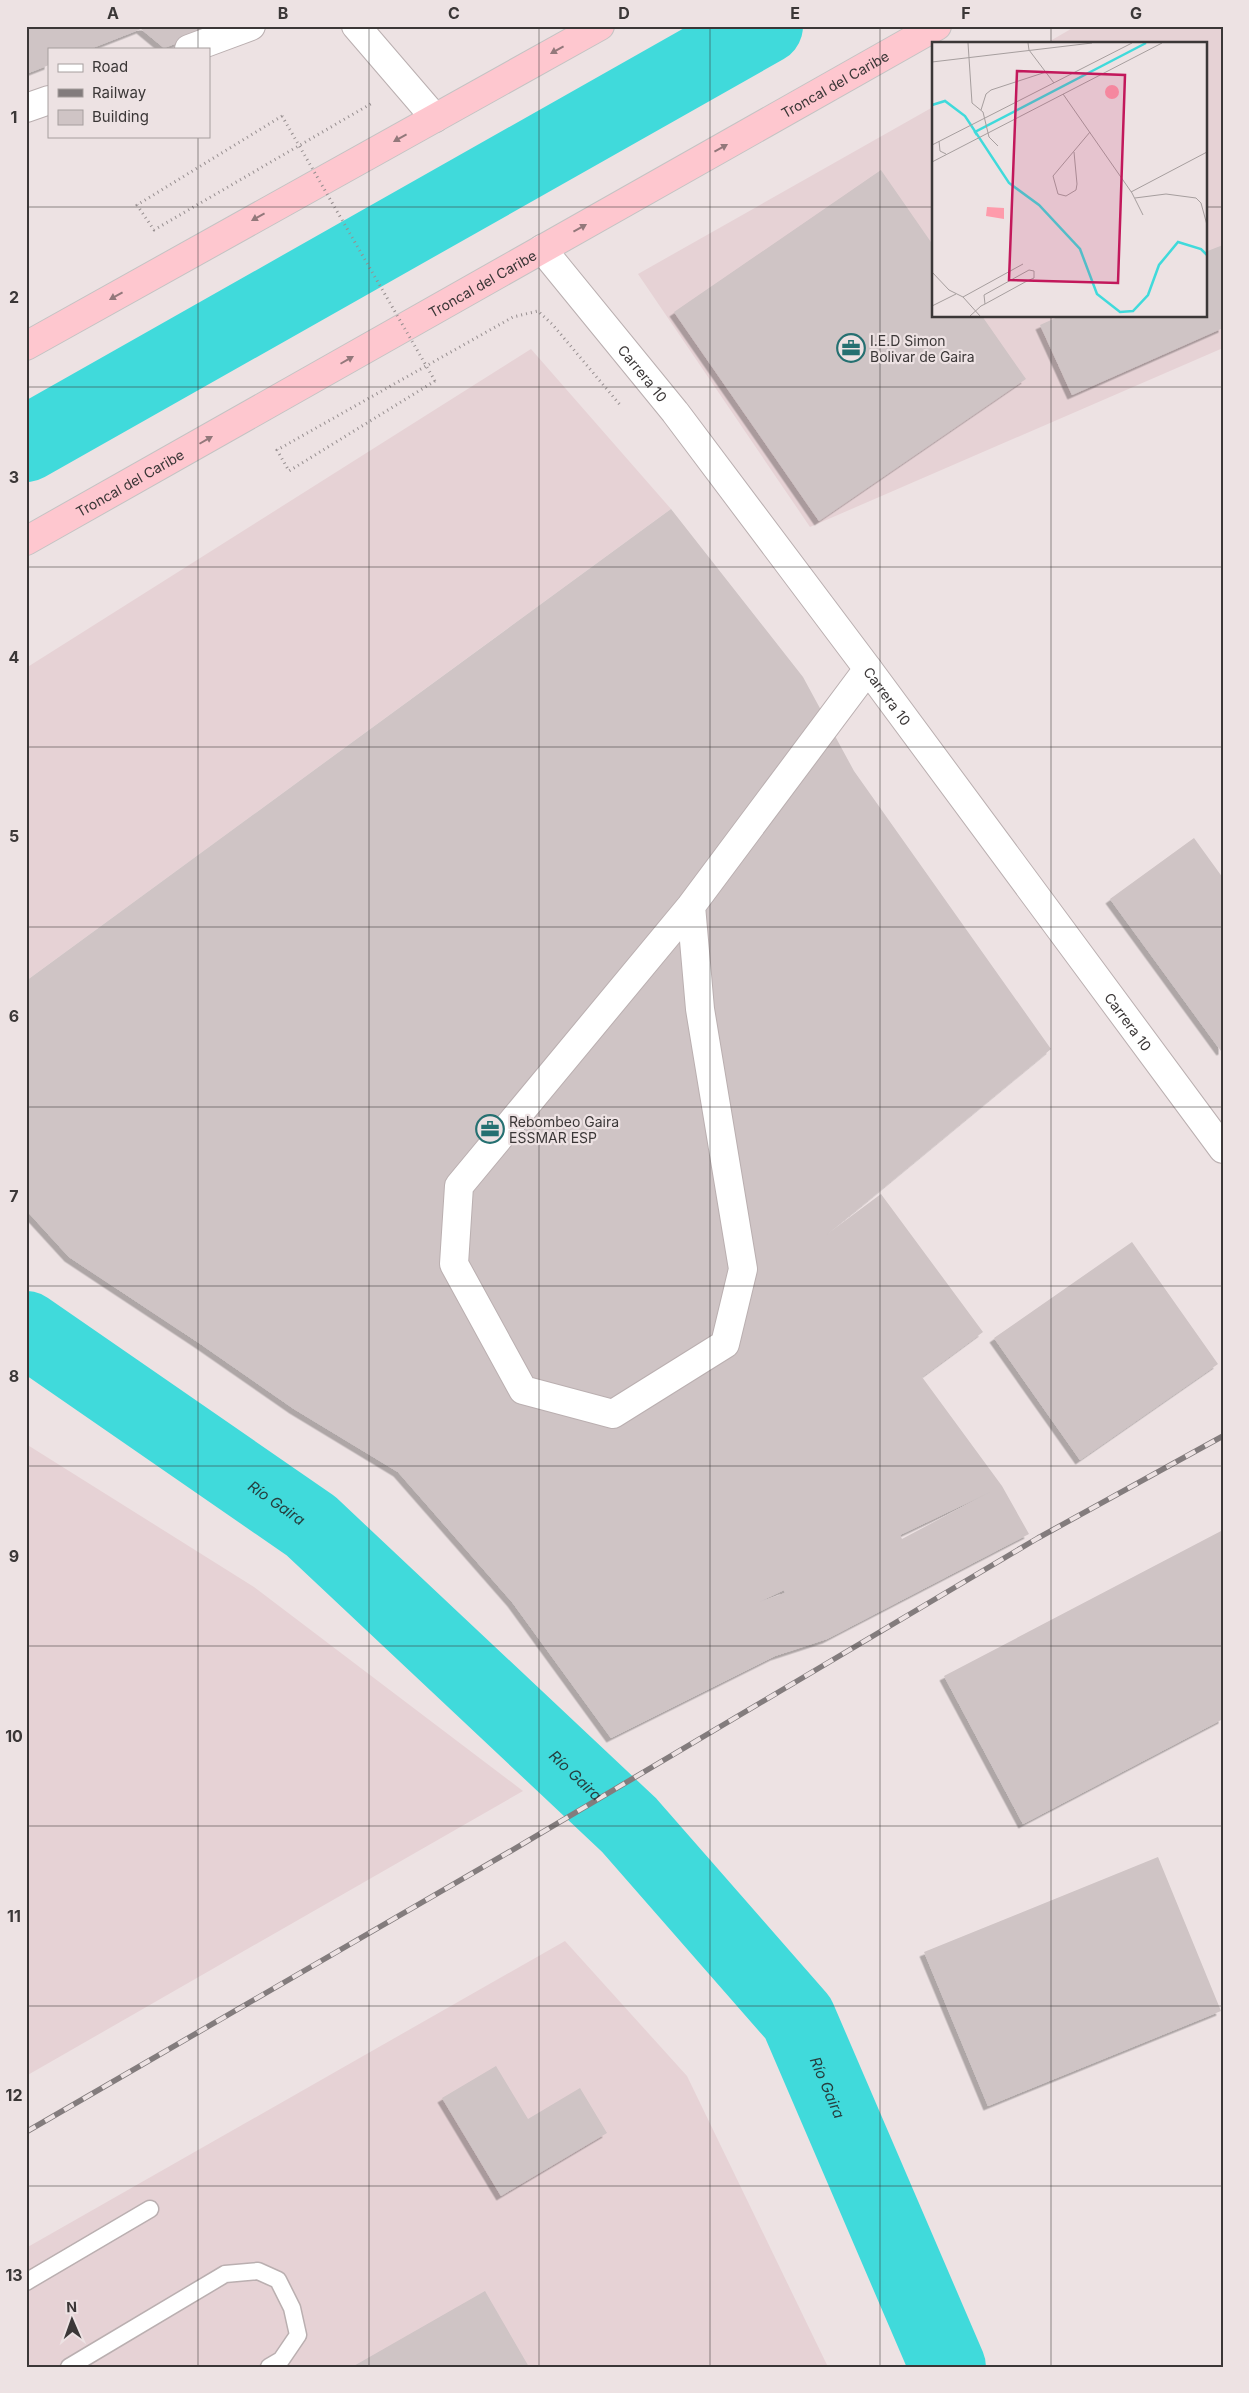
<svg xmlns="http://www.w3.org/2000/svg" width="1249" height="2393" font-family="Inter,sans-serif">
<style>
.built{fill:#e6d2d5}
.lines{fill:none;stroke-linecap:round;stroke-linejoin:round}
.river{stroke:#40dadb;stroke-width:76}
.building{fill:#cfc4c5;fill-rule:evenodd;filter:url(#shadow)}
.service-casing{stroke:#baafb0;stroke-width:19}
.minor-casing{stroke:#baafb0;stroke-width:30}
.trunk-casing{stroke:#c4c3c3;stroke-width:30}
.path{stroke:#978f90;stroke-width:3;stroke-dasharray:1 4;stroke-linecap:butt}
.service{stroke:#fff;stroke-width:16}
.minor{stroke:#fff;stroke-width:28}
.trunk{stroke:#fec7cf;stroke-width:28}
.rail-casing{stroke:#837c7d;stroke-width:5.5}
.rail{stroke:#ede2e3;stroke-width:4;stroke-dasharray:11;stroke-linecap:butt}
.path-bridge{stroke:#978f90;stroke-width:3;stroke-dasharray:1 4;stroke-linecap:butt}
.oneway{fill:#93787b}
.grid{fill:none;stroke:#3b3737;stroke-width:1;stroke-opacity:0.55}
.labels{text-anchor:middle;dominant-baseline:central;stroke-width:4.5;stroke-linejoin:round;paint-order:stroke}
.street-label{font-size:14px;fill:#3b3737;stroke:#ede2e3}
.poi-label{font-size:14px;fill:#3b3737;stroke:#ede2e3;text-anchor:start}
.water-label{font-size:15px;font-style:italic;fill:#263f3f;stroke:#ede2e3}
.inset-river{fill:none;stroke:#40dadb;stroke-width:2.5}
.inset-road{fill:none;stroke:#a69e9e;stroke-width:1}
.view{fill:#c2185b;fill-opacity:0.15;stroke:#c2185b;stroke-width:2.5}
.inset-edge{fill:none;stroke:#3b3737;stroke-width:2.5}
.neatline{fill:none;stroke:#3b3737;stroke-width:2}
.grid-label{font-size:16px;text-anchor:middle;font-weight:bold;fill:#3b3737}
</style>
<defs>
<filter id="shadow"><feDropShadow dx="-4.5" dy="4.5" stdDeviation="0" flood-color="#0004"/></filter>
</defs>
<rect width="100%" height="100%" fill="#ede2e3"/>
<path class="built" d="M1076 26H1223V348L810 527 638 274 933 107V316H1205V44H1045Z
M531 349 671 509 26 981V668Z
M26 1444 254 1587 523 1791 26 2076Z
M565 1941 687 2076 828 2367H26V2248Z"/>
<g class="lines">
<g class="river">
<path d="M26 444 765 26"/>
<path id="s1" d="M26 1329 311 1526 629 1825 798 2018 948 2367"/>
</g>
</g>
<path class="building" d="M26 26H223L164 48 141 29 90 49H49V65L26 74Z
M881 170 933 245V316H982L1026 379 819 521 674 312Z
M1223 245V328L1072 395 1040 325 1060 316H1205V252Z
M671 509 803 677 854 771 1051 1049 826 1235 881 1194 983 1332 922 1377 1002 1486 1029 1534 827 1639 775 1656 611 1738 512 1602 398 1472 294 1409 199 1343 69 1257 26 1210V981ZM990 1492 902 1539 900 1535ZM784 1590 785 1593 759 1602Z
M1194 838 1223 878V1050L1221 1051 1110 899Z
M1132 1242 1218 1364 1080 1460 994 1338Z
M1223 1530V1719L1023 1824 944 1676Z
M1158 1857 1221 2011 988 2106 924 1952Z
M496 2066 528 2119 580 2088 607 2133 501 2196 442 2098Z
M485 2291 529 2367H352Z"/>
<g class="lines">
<defs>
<path id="service" d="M26 2282 150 2209
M69 2367 225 2274 258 2271 278 2280 292 2308 298 2335 281 2360 269 2367"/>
<g id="minor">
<path d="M356 26 435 118"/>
<path d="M189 49 251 26"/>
<path d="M26 108 49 100"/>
<path id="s2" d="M542 249 675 412 868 669 1223 1149"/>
<path d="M691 906 700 1009 743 1269 725 1344 613 1414 523 1390 454 1264 459 1186 691 906 868 669"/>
</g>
<g id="trunk">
<path d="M26 346 600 26"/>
<path id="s3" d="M26 541 937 26"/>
</g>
</defs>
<use href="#service" class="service-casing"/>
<use href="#minor" class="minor-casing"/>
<use href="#trunk" class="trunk-casing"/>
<path class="path" d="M282 116 137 205 154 230 374 102
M435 381 289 471 277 450 513 317 538 311 553 325 621 406"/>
<use href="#service" class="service"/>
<use href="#minor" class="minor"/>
<use href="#trunk" class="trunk"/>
<defs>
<path id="rail" d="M26 2132 509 1852 1038 1538 1223 1436"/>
</defs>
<use href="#rail" class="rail-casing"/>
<use href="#rail" class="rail"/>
<path class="path-bridge" d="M282 116 435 381"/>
</g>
<defs><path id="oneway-solid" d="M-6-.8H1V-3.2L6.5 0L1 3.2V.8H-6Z" transform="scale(1.25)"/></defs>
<g class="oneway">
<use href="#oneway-solid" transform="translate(557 50) rotate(151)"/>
<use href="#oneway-solid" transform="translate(400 138) rotate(151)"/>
<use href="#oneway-solid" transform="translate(721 148) rotate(-29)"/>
<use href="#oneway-solid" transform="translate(258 217) rotate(151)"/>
<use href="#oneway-solid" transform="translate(580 228) rotate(-29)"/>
<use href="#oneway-solid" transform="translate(116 296) rotate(151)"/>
<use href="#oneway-solid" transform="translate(347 360) rotate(-30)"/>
<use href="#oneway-solid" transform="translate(206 440) rotate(-30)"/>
</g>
<path class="grid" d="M198 26V49M369 26V2367M539 26V2367M710 26V2367M880 26V2367M1051 26V44M198 136V2367M26 207H933M1205 207H1223M1051 316V2367M26 387H1223M26 567H1223M26 747H1223M26 927H1223M26 1107H1223M26 1286H1223M26 1466H1223M26 1646H1223M26 1826H1223M26 2006H1223M26 2186H1223"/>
<defs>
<symbol id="office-ring" viewBox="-11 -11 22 22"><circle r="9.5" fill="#ede2e3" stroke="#257071" stroke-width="1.5"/><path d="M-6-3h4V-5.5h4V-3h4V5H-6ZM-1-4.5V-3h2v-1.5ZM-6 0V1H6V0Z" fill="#257071"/></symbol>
</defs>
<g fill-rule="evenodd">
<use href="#office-ring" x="835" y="332" width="32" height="32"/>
<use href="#office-ring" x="474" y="1113" width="32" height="32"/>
</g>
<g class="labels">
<g class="street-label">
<text stroke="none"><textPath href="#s3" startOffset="929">Troncal del Caribe</textPath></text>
<text stroke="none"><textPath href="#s3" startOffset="524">Troncal del Caribe</textPath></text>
<text stroke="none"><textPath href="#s2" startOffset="160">Carrera 10</textPath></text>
<text stroke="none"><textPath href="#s3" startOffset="119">Troncal del Caribe</textPath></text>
<text stroke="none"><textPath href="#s2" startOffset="565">Carrera 10</textPath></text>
<text stroke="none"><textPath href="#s2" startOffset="970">Carrera 10</textPath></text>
</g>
<g class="poi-label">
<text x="870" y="340">I.E.D Simon<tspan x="870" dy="16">Bolivar de Gaira</tspan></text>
<text x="509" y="1121">Rebombeo Gaira<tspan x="509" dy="16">ESSMAR ESP</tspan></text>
</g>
<g class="water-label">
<text stroke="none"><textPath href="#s1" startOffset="305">Río Gaira</textPath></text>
<text stroke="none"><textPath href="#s1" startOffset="710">Río Gaira</textPath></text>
<text stroke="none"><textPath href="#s1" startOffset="1115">Río Gaira</textPath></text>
</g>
</g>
<g transform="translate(932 42)">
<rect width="275" height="275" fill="#ede2e3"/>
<path d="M173 50a7 7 0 1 1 14 0a7 7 0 1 1-14 0ZM55 165 72 166V177L54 174Z" fill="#fe9bab"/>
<path class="inset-river" d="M0 63 13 59 33 74 77 141 107 163 148 207 165 252 188 270 201 269 216 253 227 223 246 200 269 207 275 213M45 93 43 90 214 1"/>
<path class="inset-road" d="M36 1 40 61 51 70 57 95 66 104M96 1 97 8 122 41M0 20 160 1M131 52 200 151 211 173M49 68 54 52 59 48 114 30M7 99 8 109 14 112M0 103 200 1M142 110 145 142 144 148 134 154 126 152 121 134 158 90M0 120 230 1M199 150 275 110M203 156 234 152 264 156 269 161 275 183M0 230 17 248 31 255 48 274M31 255 91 222M0 264 24 252M38 274 49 264 53 262 95 239 102 236V229L97 228 52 253 53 262"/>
<path class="view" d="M85 29 193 33 186 241 77 238Z"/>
<rect width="275" height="275" class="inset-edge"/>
</g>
<rect width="1249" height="2393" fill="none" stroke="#ede2e3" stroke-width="55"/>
<rect x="48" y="48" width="162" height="90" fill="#ede2e3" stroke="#a69e9e"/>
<rect x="58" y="64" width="25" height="8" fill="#ffffff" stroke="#a69e9e"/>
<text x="92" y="72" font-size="15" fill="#3b3737">Road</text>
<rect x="58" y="89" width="25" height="8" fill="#837c7d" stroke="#a69e9e"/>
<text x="92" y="98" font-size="15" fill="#3b3737">Railway</text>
<rect x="58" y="110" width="25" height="15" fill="#cfc4c5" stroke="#a69e9e"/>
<text x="92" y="122" font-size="15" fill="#3b3737">Building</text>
<g transform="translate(72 2320) rotate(358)" stroke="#ede2e3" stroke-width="4" paint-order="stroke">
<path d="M0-4L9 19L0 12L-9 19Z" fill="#3b3737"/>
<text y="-8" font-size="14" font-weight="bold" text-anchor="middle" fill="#3b3737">N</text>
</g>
<rect x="28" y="28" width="1194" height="2338" class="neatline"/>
<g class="grid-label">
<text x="113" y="19">A</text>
<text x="283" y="19">B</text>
<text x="454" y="19">C</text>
<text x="624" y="19">D</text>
<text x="795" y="19">E</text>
<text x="966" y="19">F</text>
<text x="1136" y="19">G</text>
<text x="14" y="123">1</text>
<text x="14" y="303">2</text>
<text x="14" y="483">3</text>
<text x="14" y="663">4</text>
<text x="14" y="842">5</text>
<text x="14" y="1022">6</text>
<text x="14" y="1202">7</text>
<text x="14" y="1382">8</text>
<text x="14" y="1562">9</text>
<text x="14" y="1742">10</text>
<text x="14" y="1922">11</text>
<text x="14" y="2101">12</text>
<text x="14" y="2281">13</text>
</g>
</svg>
